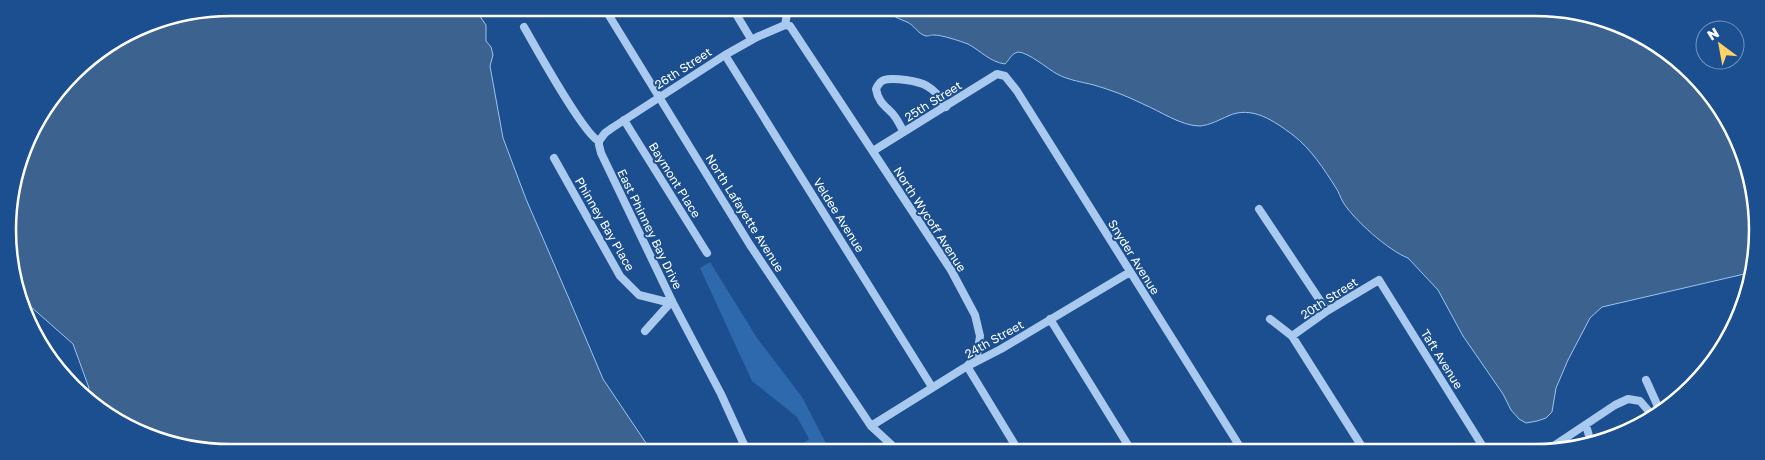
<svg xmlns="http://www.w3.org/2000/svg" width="1765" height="460" font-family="'Golos Text',sans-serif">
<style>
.green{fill:#2e69ad}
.water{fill:#3c6290;stroke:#9cc4f0}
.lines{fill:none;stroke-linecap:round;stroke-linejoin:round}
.minor{stroke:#a9c9ee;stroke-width:8}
.labels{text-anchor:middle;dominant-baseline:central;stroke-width:4;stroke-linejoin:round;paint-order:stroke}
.street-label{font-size:12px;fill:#fff;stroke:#1b4f8f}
.rim{fill:none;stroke:#fff;stroke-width:2.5}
</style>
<rect width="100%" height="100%" fill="#1b4f8f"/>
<path class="green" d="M710 262 757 338 802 397 829 449H796L809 439 797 417 752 381 700 268Z"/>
<path class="water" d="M230 8H478L479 15 486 25V41L491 47 493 55 490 66 503 138 526 199 570 301 603 379 650 449 187 448 107 415 85 395 89 388 73 344 30 306 15 282 8 215 31 131 83 63 145 24Z
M883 10 1578 12 1658 45 1720 106 1753 186V272L1602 307 1590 318 1568 360 1556 388 1552 412 1546 418 1537 421 1526 423 1519 419 1511 410 1503 394 1463 336 1438 290 1408 258C1389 251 1353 219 1343 202 1340 197 1339 192 1336 188 1324 169 1311 149 1293 135 1274 121 1252 105 1228 116 1219 120 1210 125 1200 126 1181 126 1160 111 1143 104 1127 96 1111 90 1094 85 1082 82 1068 80 1057 74 1048 69 1028 52 1018 52 1012 53 1009 60 1005 64 990 62 981 51 968 44 960 41 942 35 934 35 929 35 931 36 926 36 918 34 914 25 907 22 899 19 891 15 883 10Z"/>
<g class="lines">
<path class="minor" d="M605 9 750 245 871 426 896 449
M733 9 751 39
M785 25 790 26 951 270 975 315 980 336 977 356 967 366
M785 25 788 9
M524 27C535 46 584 135 599 141
M725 55 932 387
M624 120 707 253
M904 132C900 126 897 118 892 113 884 105 878 101 876 89 878 85 879 82 884 80 893 77 919 81 927 86 936 91 940 98 946 107
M599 141V145L601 153 672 301 721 394 746 449
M599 141 605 133 612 128 725 55 757 37 785 25
M873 151 989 79 997 74 1005 76 1017 91 1242 450
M554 158 620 276 639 295 663 301H672
M1259 209 1327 311
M1050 319 1131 450
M1270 319 1292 336 1364 450
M645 331 672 301
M1292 336 1327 311 1379 280 1485 450
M967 366 1018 450
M1646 380 1660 411
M1586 425 1591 443
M871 426 964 368 1001 349 1130 272
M1546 451 1615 405 1628 399 1640 401 1653 416"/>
</g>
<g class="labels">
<g class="street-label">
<text transform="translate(683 68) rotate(-33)">26th Street</text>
<text transform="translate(933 101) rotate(-32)">25th Street</text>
<text transform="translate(675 180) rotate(58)">Baymont Place</text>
<text transform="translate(745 213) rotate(58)">North Lafayette Avenue</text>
<text transform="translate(839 215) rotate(58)">Veldee Avenue</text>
<text transform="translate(930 219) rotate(57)">North Wycoff Avenue</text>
<text transform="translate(605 224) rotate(60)">Phinney Bay Place</text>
<text transform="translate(650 229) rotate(64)">East Phinney Bay Drive</text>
<text transform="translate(1134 257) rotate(58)">Snyder Avenue</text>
<text transform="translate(1329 298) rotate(-33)">20th Street</text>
<text transform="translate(994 339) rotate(-29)">24th Street</text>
<text transform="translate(1442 359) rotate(58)">Taft Avenue</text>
</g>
</g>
<path d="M0 0H1765V460H0ZM230 16H1535A214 214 0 0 1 1749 230V230A214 214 0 0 1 1535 444H230A214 214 0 0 1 16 230V230A214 214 0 0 1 230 16Z" fill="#1b4f8f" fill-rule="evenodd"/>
<path class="rim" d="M230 16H1535A214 214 0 0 1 1749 230V230A214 214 0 0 1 1535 444H230A214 214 0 0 1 16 230V230A214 214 0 0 1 230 16Z"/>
<g transform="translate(1720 45) rotate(328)"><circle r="24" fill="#1b4f8f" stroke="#7695bc"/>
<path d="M0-4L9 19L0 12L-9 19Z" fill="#ffd166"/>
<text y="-8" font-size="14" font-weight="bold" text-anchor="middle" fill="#ffffff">N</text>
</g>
</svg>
